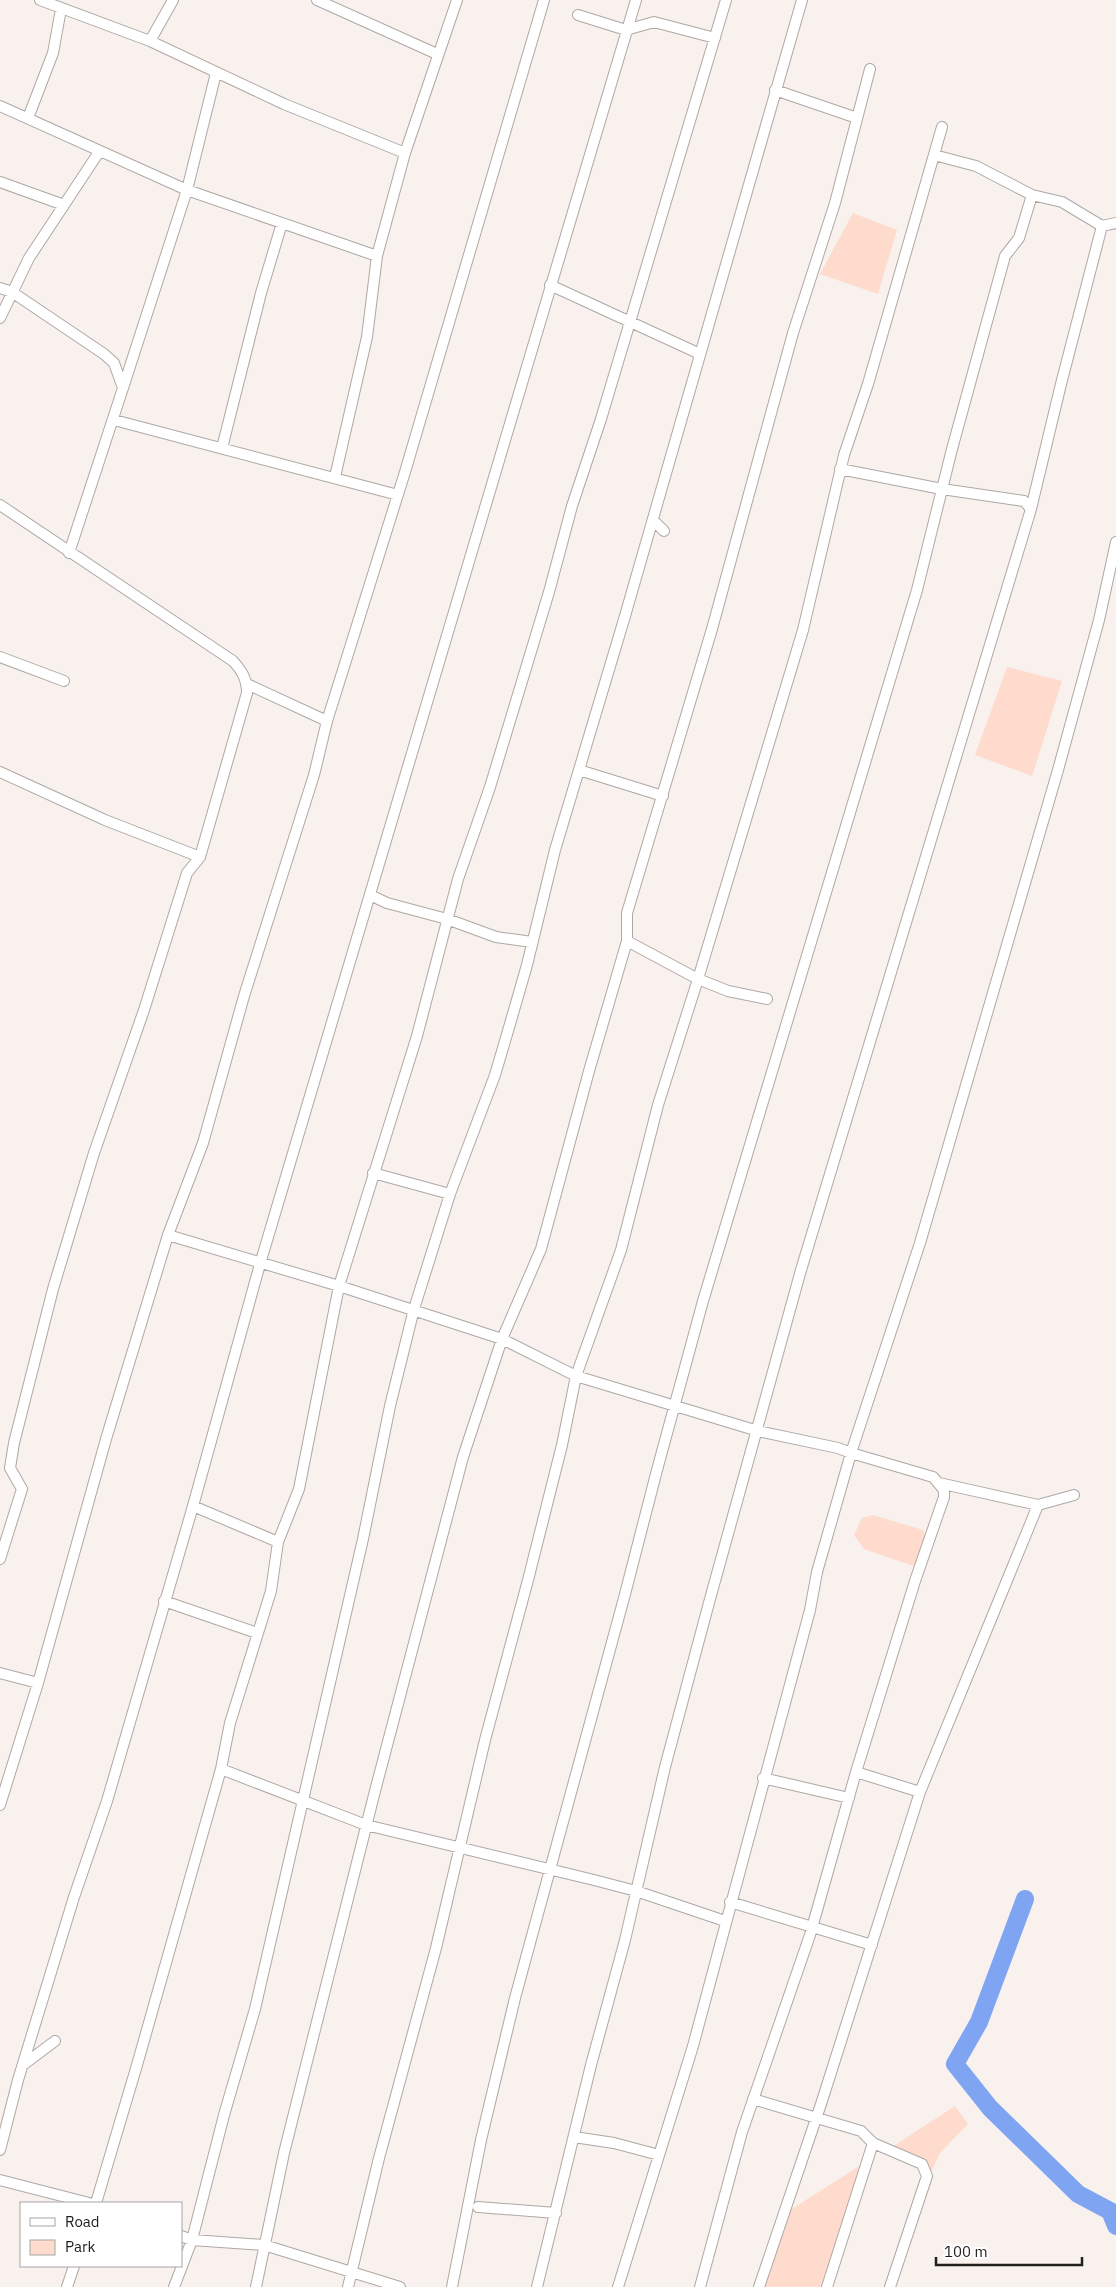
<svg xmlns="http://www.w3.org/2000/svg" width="1116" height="2287" font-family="'IBM Plex Sans',sans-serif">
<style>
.green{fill:#fedbcc}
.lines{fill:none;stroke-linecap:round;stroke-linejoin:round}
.river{stroke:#7ea4f2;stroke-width:18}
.minor-casing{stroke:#aea8a5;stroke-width:12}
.minor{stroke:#fff;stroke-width:10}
</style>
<rect width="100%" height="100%" fill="#f8f1ee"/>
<path class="green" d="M853 213 897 230 878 294 820 274Z
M1007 667 1062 681 1032 776 975 755Z
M873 1515 923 1530 926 1538 916 1567 864 1549 854 1535 862 1518Z
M955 2106 968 2124 940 2153 928 2179 921 2164 892 2147Z
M861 2165 821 2287H762L787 2212Z"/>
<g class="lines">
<path class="river" d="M1025 1899 979 2022 955 2064 990 2108 1078 2194 1110 2211 1116 2226"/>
<defs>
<path id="minor" d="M40 0 150 41 284 104 405 153
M317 0 437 54
M578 15 626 30 654 22 715 38
M150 41 173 0
M775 90 857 118
M0 106 187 190 377 256 367 337 335 477
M28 118 53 53 61 9
M934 155 976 166 1032 195 1062 202 1102 226
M0 182 64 205
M377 256 405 153 457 0
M550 285 700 354
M0 288 12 292 104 354 114 363 123 388 69 553
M0 318 29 258 99 152
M123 388 187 190 216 73
M114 420 398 495
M222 448 261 293 282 223
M840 469 942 489 1024 501 1031 509
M0 505 233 661C242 671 247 679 247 693L200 857 187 873 144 1010 94 1153 53 1289 14 1443 10 1468 22 1489 0 1559
M653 520 664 531
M0 657 64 681
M247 684 327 721
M579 770 663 796
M0 772 105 820 200 857
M370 895 387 903 447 919 496 937 532 942
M627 941 698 979 728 991 767 999
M373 1173 450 1194
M168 1235 339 1286 502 1339 576 1376 758 1431 838 1448 851 1453 817 1572 810 1610 693 2046 618 2287
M939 1483 1038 1505 1074 1495
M193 1506 278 1542
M164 1601 257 1633
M0 1673 38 1683
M221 1769 366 1825 594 1880 636 1891 725 1921
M763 1778 849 1798
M920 1792 1038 1505
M0 1805 38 1683 106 1439 168 1235 203 1143 244 996 314 775 327 721 405 472 544 0
M730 1902 872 1945
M23 2065 55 2041
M753 2099 861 2131 873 2143 827 2287
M574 2137 614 2143 659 2155
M873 2143 922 2164 927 2176 890 2287
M0 2150 18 2080 74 1897 107 1801 193 1506 260 1264 636 0
M0 2180 89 2203
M96 2203 137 2065 221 1769 230 1723 271 1591 278 1542 299 1489 339 1286 417 1036 458 879 490 787 549 592 572 506 601 419 726 0
M478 2207 556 2213
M181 2236 192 2240 264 2245 400 2287
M67 2287 74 2266
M174 2287 192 2240 224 2115 255 2009 363 1539 390 1406 414 1309 450 1194 495 1075 510 1024 527 965 555 850 625 616 802 0
M256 2287 284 2153 375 1791 463 1457 502 1339 541 1249 589 1071 627 941V913L712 629 793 333 835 203 870 69
M348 2287 379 2158 436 1948 485 1740 528 1580 562 1445 576 1376 621 1250 658 1105 698 979 803 630 844 455 868 384 942 127
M452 2287 481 2140 515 1998 624 1598 657 1470 703 1301 917 590 952 449 1005 256 1019 238 1032 195
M537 2287 591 2065 625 1940 665 1767 710 1599 801 1270 1031 509 1061 384 1102 226 1116 223
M700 2287 742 2132 810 1935 856 1772 915 1581 944 1497V1490L933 1477 851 1453 920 1243 1058 770 1099 620 1116 542
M759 2287 822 2101 920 1792 856 1772"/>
</defs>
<use href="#minor" class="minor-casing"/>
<use href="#minor" class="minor"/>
</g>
<rect x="20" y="2202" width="162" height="65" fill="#ffffff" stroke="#a7a6a5"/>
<rect x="30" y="2218" width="25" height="8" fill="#ffffff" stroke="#a7a6a5"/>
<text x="65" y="2227" font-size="15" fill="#22201f">Road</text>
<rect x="30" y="2240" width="25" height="15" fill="#fedbcc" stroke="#a7a6a5"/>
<text x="65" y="2252" font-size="15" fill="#22201f">Park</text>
<path d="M936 2257v8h146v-8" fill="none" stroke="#22201f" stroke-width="2.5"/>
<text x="944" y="2257" font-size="15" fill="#22201f" stroke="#ffffff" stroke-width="4" paint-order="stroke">100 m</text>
</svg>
